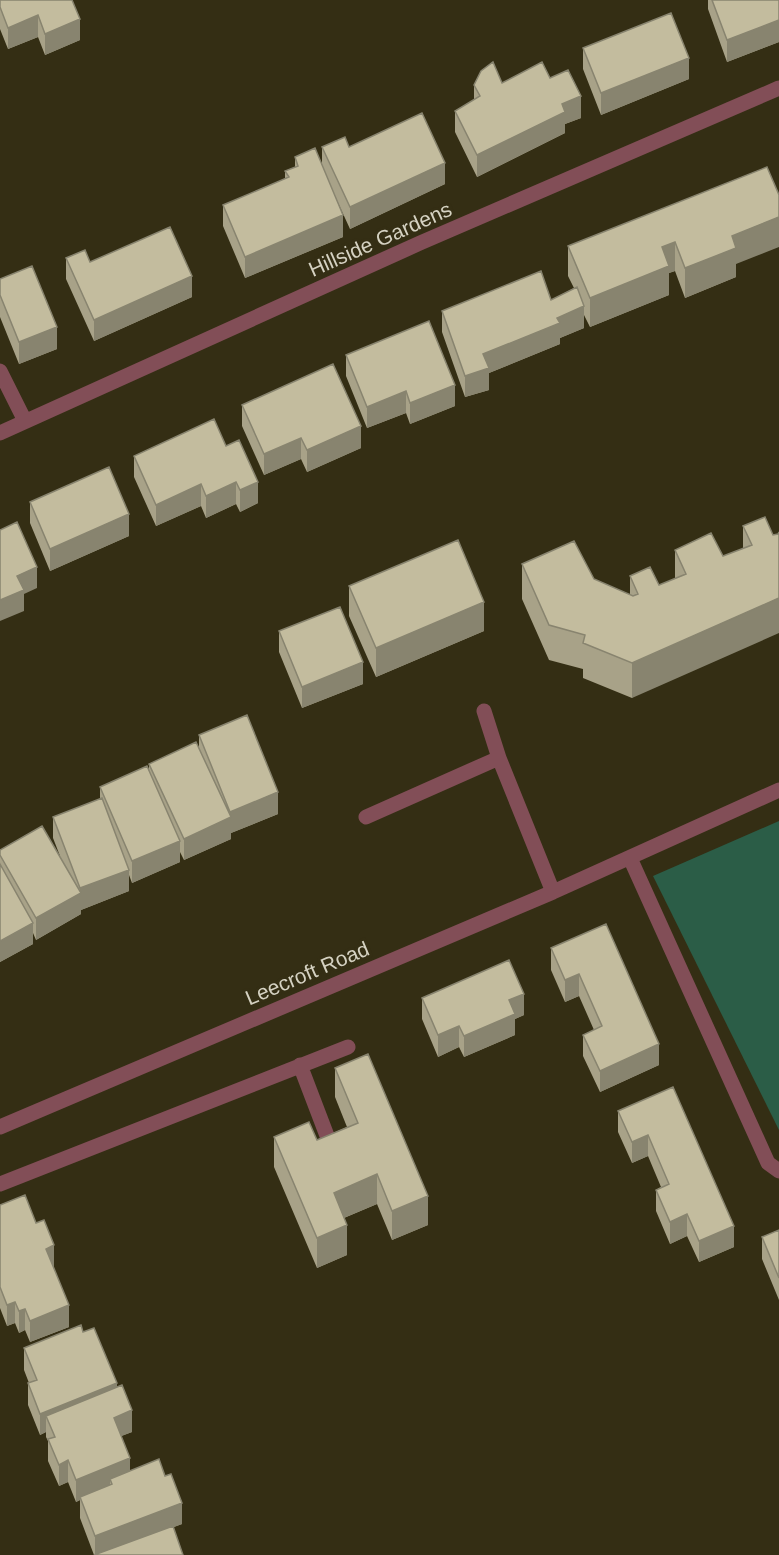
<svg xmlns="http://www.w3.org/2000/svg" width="779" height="1555" font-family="Arial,sans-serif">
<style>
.green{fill:#2b5d47}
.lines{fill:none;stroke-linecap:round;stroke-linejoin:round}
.minor{stroke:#824e57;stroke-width:15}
.wall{fill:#a8a288}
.shaded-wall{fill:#88846f}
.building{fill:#c3bc9e;stroke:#88846f;stroke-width:1.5}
.labels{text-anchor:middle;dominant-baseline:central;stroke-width:6;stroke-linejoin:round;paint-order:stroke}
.street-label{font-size:21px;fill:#d5d2c2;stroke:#342e14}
</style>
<rect width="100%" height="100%" fill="#342e14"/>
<path class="green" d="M779 821V1130L653 876Z"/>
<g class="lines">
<path class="minor" d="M0 371 25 421
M0 433 420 243 779 88
M484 711 499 758
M366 817 499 758 553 892
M630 858 768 1163 779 1171
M300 1065 329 1141
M0 1127 553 892 779 790
M0 1184 348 1047"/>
</g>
<path class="wall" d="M0 0H72L80 40 45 55 38 37 8 49 0 29Z
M708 0H779V42L727 62 708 9Z
M583 48 689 79 601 115 583 69Z
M550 78 581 118 565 124V133L477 177 455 132V111L474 100V85Z
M322 147H349L445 184 350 229 334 194 343 237 245 278 223 226V205L285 179V171L295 167V157L322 165Z
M767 167 736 264V277L685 298 675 271 669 273V295L590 327 584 315V328L560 338V344L489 373V390L465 397 442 332V311L551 300 574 288 568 276V246Z
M66 258 90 262 192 297 94 341 66 279Z
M0 279 57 349 19 364 0 317Z
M346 355 455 406 410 424 406 413 367 428 346 376Z
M242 405 361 448 307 472 301 459 264 475 242 426Z
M226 446 258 503 240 512 236 504 206 518 201 506 156 526 134 477V456Z
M30 502 129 536 50 571 30 523Z
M743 526 773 535 632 698 583 678V669L549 660 522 599V564L594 579 630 595V576L659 585 675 579V550L723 556 743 549Z
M349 586 484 631 376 677 349 616Z
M279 631 363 684 302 708 279 652Z
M199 735 278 814 231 833V839L184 860 180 852V862L132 883 129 875V891L81 910V914L36 940 33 933V944L0 962V850L60 856 53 838V817L100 799V787L149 771V764L199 749Z
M606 924 659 1065 600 1092 583 1056V1035L594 1030 579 996 565 1002 551 970V948Z
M422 998 524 1015 515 1019V1035L464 1057 459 1047 438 1057 422 1019Z
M335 1068 428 1225 392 1240 377 1204 344 1218 347 1255 317 1268 274 1167V1137L317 1140 347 1127 335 1097Z
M673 1087 734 1247 699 1262 687 1236 670 1244 656 1211V1190L661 1187 648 1156 632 1163 618 1132V1111Z
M0 1205 36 1223 54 1267H53L69 1327 30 1342 25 1330 19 1333 15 1323 7 1326 0 1308Z
M779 1230V1300L762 1259V1237Z
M83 1332 117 1387 132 1432 121 1436 130 1471 182 1524 94 1555 80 1518V1500L76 1502 68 1482 59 1486 48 1461V1441L46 1437V1432L40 1435 28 1405V1383H29L24 1370V1348Z"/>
<path class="shaded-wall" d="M38 15V37L8 49V28Z
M80 19V40L45 55V34Z
M779 20V42L727 62V40Z
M689 58V79L601 115V93Z
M581 96V118L565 124V133L477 177V155L562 104Z
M445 163V184L350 229V207Z
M343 215V237L245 278V257Z
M779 217V247L736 264V277L685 298V268L732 236Z
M675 242V271L669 273V295L590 327V298L662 247Z
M192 276V297L94 341V320Z
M584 306V328L560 338V344L489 373V390L465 397V376L483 354 557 318Z
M57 327V349L19 364V342Z
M455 385V406L410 424V403Z
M406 391V413L367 428V407Z
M361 426V448L307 472V450Z
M301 438V459L264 475V454Z
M236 482V504L206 518V496Z
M258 482V503L240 512V490Z
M201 484V506L156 526V505Z
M129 514V536L50 571V549Z
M37 567V588L24 594V611L0 621V600L17 576Z
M779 598V633L632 698V663Z
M484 602V631L376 677V648Z
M363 662V684L302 708V687Z
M278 792V814L231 833V839L184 860V839L230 817V812Z
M180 841V862L132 883V861Z
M129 870V891L81 910V914L36 940V918L80 893V888Z
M33 923V944L0 962V941Z
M579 974V996L565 1002V980Z
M524 994V1015L515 1019V1035L464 1057V1036L509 1000Z
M459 1026V1047L438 1057V1035Z
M659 1044V1065L600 1092V1071Z
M648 1135V1156L632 1163V1142Z
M377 1174V1204L334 1222V1193Z
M428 1196V1225L392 1240V1211Z
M687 1214V1236L670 1244V1222Z
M347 1225V1255L317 1268V1238Z
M734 1226V1247L699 1262V1241Z
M54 1245V1267L46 1270V1249Z
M15 1302V1323L7 1326V1305Z
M69 1305V1327L30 1342V1321Z
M25 1309V1330L19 1333V1311Z
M117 1383V1404L46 1416V1432L40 1435V1414Z
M132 1410V1432L114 1439V1418Z
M130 1458V1480L112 1484 110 1479V1488L80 1497V1500L76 1502V1480Z
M68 1460V1482L59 1486V1465Z
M182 1503V1524L102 1555H95V1536Z"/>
<path class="building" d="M0 0H72L80 19 45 34 38 15 8 28 0 7Z
M712 0H779V20L727 40Z
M671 13 689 58 601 93 583 48Z
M493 62 502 83 542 62 550 78 568 70 581 96 562 104 565 112 477 155 455 111 480 96 474 85 481 71Z
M422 113 445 163 350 207 322 147 345 137 349 147Z
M315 148 343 215 245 257 223 205 289 177 285 171 298 166 295 157Z
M767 167 779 195V217L732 236 736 248 685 268 675 242 662 247 669 266 590 298 568 246Z
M170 227 192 276 94 320 66 258 85 250 90 262Z
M32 266 57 327 19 342 0 295V279Z
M541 271 551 300 577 287 584 306 557 318 560 323 483 354 489 368 465 376 442 311Z
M429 321 455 385 410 403 406 391 367 407 346 355Z
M333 364 361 426 307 450 301 438 264 454 242 405Z
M214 419 226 446 239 440 258 482 240 490 236 482 206 496 201 484 156 505 134 456Z
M109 467 129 514 50 549 30 502Z
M765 517 773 535 778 534 779 532V598L632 663 583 643 585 635 549 625 522 564 574 541 594 579 633 596 638 594 630 576 650 567 659 585 686 574 675 550 711 533 723 556 752 545 743 526Z
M17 522 37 567 17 576 24 590 0 600V530Z
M458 540 484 602 376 648 349 586Z
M340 607 363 662 302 687 279 631Z
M247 715 278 792 230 812 199 735Z
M196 742 231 817 184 839 149 764Z
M147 766 180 841 132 861 100 787Z
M102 798 129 870 80 888 53 817Z
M42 826 81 893 36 918 0 855V850Z
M0 864 33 923 0 941Z
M606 924 659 1044 600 1071 583 1035 602 1026 579 974 565 980 551 948Z
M509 960 524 994 509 1000 515 1014 464 1036 459 1026 438 1035 422 998Z
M368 1054 428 1196 392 1211 377 1174 334 1193 347 1225 317 1238 274 1137 309 1122 317 1140 358 1123 335 1068Z
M673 1087 734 1226 699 1241 687 1214 670 1222 656 1190 669 1184 648 1135 632 1142 618 1111Z
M25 1195 36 1223 44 1220 54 1245 46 1249 69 1305 30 1321 25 1309 19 1311 15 1302 7 1305 0 1287V1205Z
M779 1230V1278L762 1237Z
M81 1325 83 1332 94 1328 117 1383 40 1414 28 1383 37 1380 24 1348Z
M122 1385 132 1410 114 1418 130 1458 76 1480 68 1460 59 1465 48 1439 55 1437 46 1416Z
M159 1459 165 1476 171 1474 182 1503 95 1536 80 1497 112 1484 110 1479Z
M173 1526 183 1555H94Z"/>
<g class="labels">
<g class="street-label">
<text transform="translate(380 239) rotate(-24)">Hillside Gardens</text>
<text transform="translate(307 973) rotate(-23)">Leecroft Road</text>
</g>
</g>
</svg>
